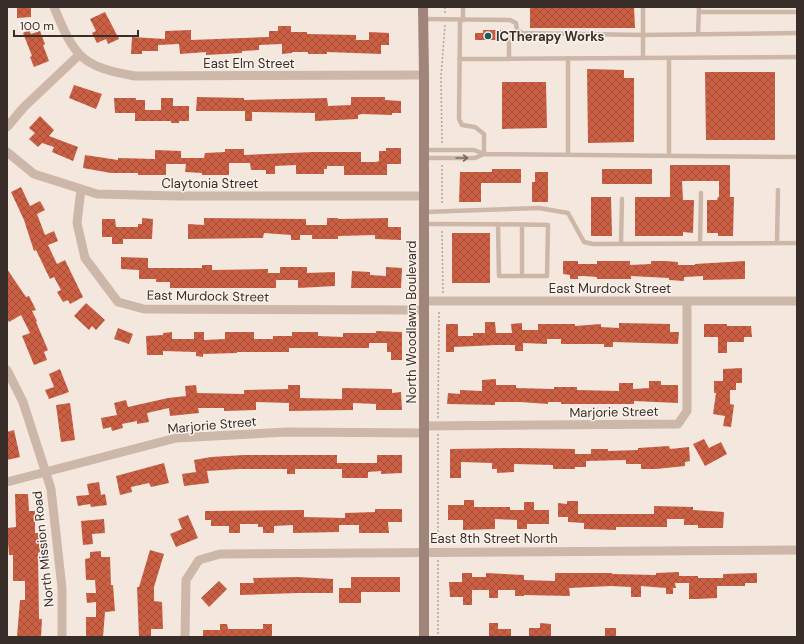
<svg xmlns="http://www.w3.org/2000/svg" width="804" height="644" font-family="'DM Sans',sans-serif">
<style>
.building{fill:url(#building-cross-hatch)}
.lines{fill:none;stroke-linecap:round;stroke-linejoin:round}
.path{stroke:#b9a193;stroke-width:1.5;stroke-dasharray:2 2;stroke-linecap:butt}
.lane{stroke:#cdb7a9;stroke-width:4.5}
.street{stroke:#cdb7a9;stroke-width:9}
.secondary{stroke:#a0867a;stroke-width:10}
.oneway{stroke:#7c6b63}
.poi-dot{fill:#1c5c5d;stroke:#fbf3eb;stroke-width:1.5}
.labels{text-anchor:middle;dominant-baseline:central;stroke-width:3;stroke-linejoin:round;paint-order:stroke}
.poi-label{font-size:13px;font-weight:bold;fill:#392d29;stroke:#fbf3eb;text-anchor:start}
.street-label{font-size:13px;fill:#392d29;stroke:#fbf3eb}
</style>
<defs>
<pattern id="building-cross-hatch" width="8" height="8" patternUnits="userSpaceOnUse"><rect width="8" height="8" fill="#cb5f44"/><path d="M0 0l8 8M0 8l8-8" fill="none" stroke="#a64f39"/></pattern>
</defs>
<rect width="100%" height="100%" fill="#f4e8de"/>
<path class="building" d="M17 7H31V17L17 18Z
M530 7H634L635 28H530Z
M105 12 119 39 108 44 106 39 97 43 92 33 96 31 90 19Z
M278 26H291V32H307V34L356 35V40H369V32L389 33V45H381V54L327 52V54H308V52H292V53L282 54V44L259 45V50L242 51V53L206 55V52L180 54 179 44 158 45V51H142V54H131L132 37 165 39V31L191 30V40L269 37V31H278Z
M29 30 31 34 40 31 45 44 43 45 49 61 34 67 30 57 32 56 23 33Z
M483 30H501V40H475V33H483Z
M587 69 624 70V78H634V142L588 143Z
M705 72H775V140H706Z
M502 82H546L547 128 502 129Z
M74 85 102 94 96 109 69 98Z
M197 97 244 98V100L327 98 328 106 351 105V97H385V100L401 101V113H392V115L362 114 358 115V119L315 121V113L252 112V121H245V111H196Z
M114 98H136V100H145V110H161V98H173V106H189V121H179V123H171V121H135V113H115Z
M40 116 54 130 49 136 78 147 73 161 52 152 54 147 42 143 38 147 29 139 35 133 29 128Z
M386 148H401V164H387V175H344V166H327V169H324V174H296V165L275 166V174H266V170H251L250 163H229V175H202V173L185 172 186 164H166V175H138V173H111L83 168 85 155 118 160V158L155 159V150L181 151V158H204L205 153 225 152V149H244V155L314 152H361V162H376L379 161V151H386Z
M670 165H730V197H734L733 236H718V233H707V200H717L718 197H719V181H682L683 200H694L693 233 683 232V236H635V197H670Z
M492 169H521V183H481V202H459L460 172H492Z
M602 169H652V184H602Z
M535 172H548V202H532V182H535Z
M21 187 30 206 40 201 45 210 37 214 45 235 54 231 58 241 48 245 57 264 65 260 83 297 70 304 68 300 63 302 57 292 61 290 54 277 50 279 36 250 34 251 24 220 11 192Z
M591 197H611L612 236H591Z
M142 218 153 219 152 239H123V244H112V237H102V219H115L116 227H138V224H142Z
M204 218 306 219V225H327V218H338V219L388 218V227H401V240L375 239V235L338 236V239H312V235H300V240H291V235L264 233 263 238 188 239V224L204 225Z
M452 233H490V283H452Z
M121 257 148 258V268H202V265H212V270L268 269V273H280V267H307V273L335 272V286L298 288V280H276V288H170V282H156V279H139V270L121 269Z
M563 261H578V264H597V261H630V265L651 264V261H665L678 262V265H695V264L745 261V279L703 280V276L684 277V281L669 280V278L631 276V279H597V277L584 276H578V279H570V275L563 274Z
M386 267 402 268 401 288H351L352 271 370 272V275L386 276Z
M7 269 26 297 29 296 36 310 32 311 37 321 36 322 48 350 44 352 47 360 34 365 22 336 30 333 21 315 9 322 7 318Z
M86 303 105 320 96 330 92 326 89 330 74 316Z
M485 322H495L496 333H512L511 324 522 323V330H538V324H575V326L601 324V327L619 328V323L670 324V332H679L678 344 613 342V347H604V344H561V339H547V344L523 343V351H515V345H496L454 347V352H446V324H458V336H473V333H485Z
M704 324H727V326H751L752 337H744V342H727V353H718V337H704Z
M118 328 133 334 129 344 114 339Z
M376 331 402 332V360H391V352H387V343H369V348H289V352H237V353L203 354V357L196 356V352L163 351V355H147L146 336 163 335V333L172 332V339H194V332H204V340L225 339V332H254V339H273V336H292V332H318V336L343 337V333H376Z
M742 368V383H736V390H730V404L734 405 731 427 723 426 725 416 713 414 716 393H714V381H723V369Z
M60 369 69 392 49 399 45 390 54 387 49 374Z
M496 379V385H516V388L554 389V387H577V390L619 391V383H633V389L649 388V381H661V385H678V403L634 401V404H561V402H548V404L520 402H495V405L447 404 448 393 460 394V390L482 391V380Z
M196 385 197 393 244 394V390L288 389V385H300V398L342 399V388L392 389V393L401 392 402 410H376V404L353 403V410L289 411V403L256 402V410L224 411V408H198L199 413 170 416 169 408 147 413 149 422 137 424V421L122 424 123 428 112 431 111 427 103 429 101 418 117 415 114 403 126 400 128 407 168 398 186 396 185 386Z
M70 403 75 440 61 442 56 405Z
M14 430 20 457 7 460V432Z
M704 439 709 448 721 442 727 454 705 466 693 444Z
M669 446 670 449 689 447 690 461 685 462V466L656 469H641V464H626V460L586 461V467H575V469H553V465L514 464V472L497 473V469H492V463L461 462V478H450V449L517 448 575 449V454H591V449H608V451L638 450V448Z
M244 455H337V463H377V455H402V473L381 474V471L368 472V478H342V469H295V474H287V469H239L207 471 209 483 184 486 182 474 196 472 194 460 211 457Z
M164 463 169 483 151 487 149 483 131 487 132 492 120 495 116 476Z
M99 482 101 495 105 494 107 505 91 507 90 504 78 506 76 496 89 495 87 484Z
M15 494H28L29 511H35V533H38L40 552 38 553 39 619H42L41 637H17L20 600H25V581H13V555H9L7 528 16 527Z
M464 500H474V507H510V510H524V502H534V510H549V524H527V529H517V520L495 519V529L463 530V520H448V505H464Z
M567 501H578V514H654V506L693 507V510L724 512 723 528H698V525H684V519H667V527H616V530L584 529V523L568 522V517H558V503L567 504Z
M375 509H402V522H388L389 533H359V525H339V532L293 533V525L274 526V533H263V527H258V524H240V533H229V526H211V520H205V511L304 510V517L345 518V513L375 512Z
M188 515 198 538 176 547 170 534 182 529 178 519Z
M104 519 105 533 92 534 93 544 83 545 81 521Z
M150 550 164 554 154 587V601L162 602 163 629H151V637H139L137 587H139Z
M101 551V557H110L111 585H113L115 611 105 612 103 637H86V617H96V602L87 603 86 593H96L95 580H86L85 559 90 558V552Z
M679 572V576H698V578H723V574L757 573V583H745V586H717V598L697 599H689V583H675L676 588H673V594H666V588L641 586V597H631V587L611 586 569 588 570 596 524 595V596H515V590H498V598H489V590H472V605H463V597H450L449 582H462V573H472V577H486V573L524 575V580L555 581V573H612V574L656 575V573Z
M298 577 333 579V593H298L240 595V583H254L253 578Z
M351 577H400V592H361V603H339V588H351Z
M219 581 227 589 209 607 201 598Z
M489 623H498V629H511V637H489Z
M540 623 551 624V637H529V628H540Z
M220 624H227L228 629H263V624H272V637H203V630H220Z
M605 628H616V637H605Z"/>
<g class="lines">
<path class="path" d="M445 7V13
M442 143 441 77 445 25
M442 165V205
M442 231 443 293
M438 418 439 310
M438 544V434
M438 560V637"/>
<path class="lane" d="M463 7V20
M643 7V58
M699 12H797
M423 19 510 20 516 23 517 30 522 33 643 35 797 33
M460 20 459 119 462 125 475 127 484 134V154L797 157
M698 34 699 7
M669 58V156
M459 59 797 57
M509 59V39L517 30
M568 155V58
M423 158H475L484 154 474 150H424
M424 212 539 208 568 213 584 242 593 244 797 243
M424 224C465 224 506 224 548 225L547 276H499L498 224
M777 243 778 190
M621 244 622 199
M700 244 701 193
M522 276V225"/>
<path class="street" d="M54 7C74 56 81 67 135 76L424 75
M7 127 24 107 79 55
M7 152 34 174 97 194 176 196H423
M81 189 77 223 85 258 118 302 144 309 424 310
M424 301H797
M7 370 23 402 51 489 62 588V637
M424 426 678 424 687 411V302
M7 482 176 438 288 432 424 433
M185 637 186 580 199 560 220 554 797 550"/>
<path class="secondary" d="M423 7 424 75V637"/>
</g>
<defs><path id="oneway-shaft" d="M-6 0H5M1.5-3L5.5 0L1.5 3" fill="none" stroke-width="1.6" stroke-linecap="round" stroke-linejoin="round"/></defs>
<use class="oneway" href="#oneway-shaft" transform="translate(462 158)"/>
<circle class="poi-dot" cx="488" cy="36" r="4"/>
<g class="labels">
<g class="poi-label">
<text x="496" y="36">ICTherapy Works</text>
</g>
<g class="street-label">
<text x="249" y="63">East Elm Street</text>
<text x="210" y="183">Claytonia Street</text>
<text x="610" y="288">East Murdock Street</text>
<text transform="translate(208 296) rotate(1)">East Murdock Street</text>
<text transform="translate(411 322) rotate(-90)">North Woodlawn Boulevard</text>
<text transform="translate(614 412) rotate(-1)">Marjorie Street</text>
<text transform="translate(212 425) rotate(-5)">Marjorie Street</text>
<text x="494" y="538">East 8th Street North</text>
<text transform="translate(43 549) rotate(-96)">North Mission Road</text>
</g>
</g>
<rect width="804" height="644" fill="none" stroke="#392d29" stroke-width="16"/>
<path d="M14 30v6h124v-6" fill="none" stroke="#392d29" stroke-width="2"/>
<text x="20" y="30" font-size="12" fill="#392d29" stroke="#fbf3eb" stroke-width="3" paint-order="stroke">100 m</text>
</svg>
